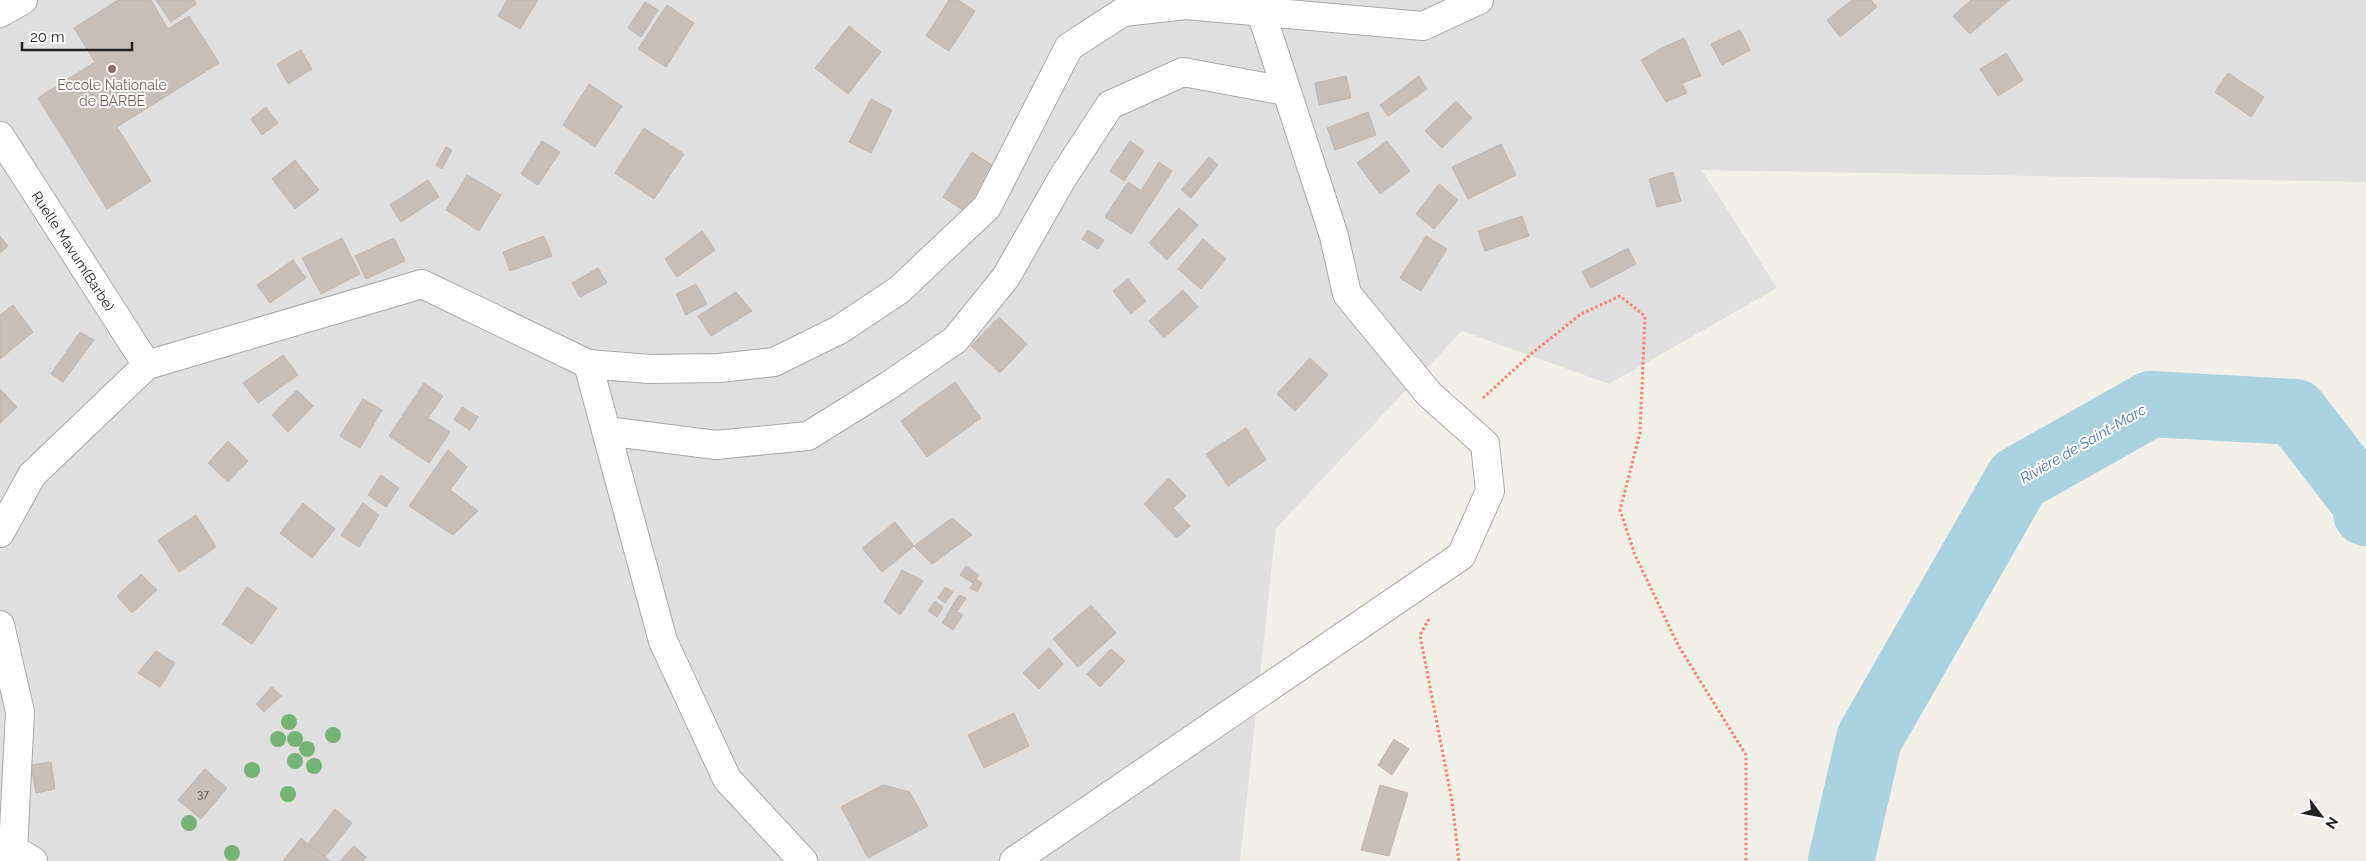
<svg xmlns="http://www.w3.org/2000/svg" width="2366" height="861" font-family="Raleway,sans-serif">
<style>
.residential{fill:#e0dfdf}
.lines{fill:none;stroke-linecap:round;stroke-linejoin:round}
.river{stroke:#aad3df;stroke-width:66}
.building{fill:#c7bfb8;stroke:#c4b6ab}
.minor-casing{stroke:#a9a9a9;stroke-width:30}
.path{stroke:#fa8072;stroke-width:3;stroke-dasharray:2.5 2.5;stroke-linecap:butt}
.minor{stroke:#fff;stroke-width:28}
.tree{fill:#74b475}
.education-dot{fill:#8d6e63;stroke:#fff;stroke-width:2}
.labels{text-anchor:middle;dominant-baseline:central;stroke-width:4;stroke-linejoin:round;paint-order:stroke}
.number-label{font-size:11px;fill:#4b4948}
.education-label{font-size:14px;fill:#785e54;stroke:#fff}
.street-label{font-size:14px;fill:#222;stroke:#fff}
.water-label{font-size:15px;font-style:italic;fill:#4a7aab;stroke:#fff}
</style>
<rect width="100%" height="100%" fill="#f2efe9"/>
<path class="residential" d="M0 0H2366V182L1702 170 1777 288 1609 384 1462 331 1276 528 1240 861H0Z"/>
<g class="lines">
<path class="river" d="M1841 861 1869 739 2018 479 2151 404 2295 412 2364 501 2366 513"/>
</g>
<path class="building" d="M118 0H151L168 29 189 16 219 63 117 127 151 181 107 209 38 98 95 62 74 28Z
M156 0H194L196 4 171 22Z
M507 0H538L520 29 498 16Z
M949 0H958L975 11 949 51 926 36Z
M1852 0H1871L1877 7 1840 37 1827 20Z
M1971 0H2009L1970 34 1953 16Z
M645 2 658 10 641 37 628 28Z
M667 5 694 23 666 67 638 49Z
M849 26 881 52 848 94 815 68Z
M1740 30 1750 50 1722 65 1711 44Z
M1684 38 1701 76 1682 83 1687 93 1666 102 1641 60 1664 47Z
M301 50 312 69 288 84 277 64Z
M2006 53 2023 80 1998 96 1980 69Z
M2228 73 2264 97 2251 117 2215 92Z
M1346 76 1351 98 1319 105 1315 83Z
M1419 76 1427 89 1388 116 1380 105Z
M589 84 622 106 595 147 563 125Z
M871 99 892 110 871 153 849 142Z
M1456 101 1472 118 1442 148 1425 131Z
M266 107 278 123 262 135 251 119Z
M1368 112 1376 135 1335 150 1327 128Z
M644 128 684 154 654 199 615 173Z
M542 141 560 152 538 185 521 174Z
M1130 141 1144 151 1124 181 1110 171Z
M1387 141 1410 171 1380 194 1357 163Z
M1501 144 1516 175 1468 199 1452 167Z
M446 147 452 150 442 169 436 165Z
M972 152 995 167 966 212 943 197Z
M1209 157 1218 165 1191 198 1181 190Z
M295 160 319 190 295 209 272 179Z
M1159 162 1172 171 1131 234 1105 217 1126 185 1129 182 1141 191Z
M1673 172 1681 201 1657 207 1649 179Z
M467 175 501 195 479 231 446 210Z
M428 180 439 197 401 222 390 205Z
M1439 184 1458 200 1434 229 1416 214Z
M1179 208 1198 225 1167 260 1149 243Z
M1522 216 1529 236 1485 251 1478 231Z
M1088 230 1104 240 1098 249 1082 239Z
M702 231 715 250 677 277 665 259Z
M0 236 8 246 0 253Z
M544 236 552 256 510 271 503 252Z
M1426 236 1447 249 1421 291 1400 278Z
M342 238 360 274 321 294 302 258Z
M394 238 405 261 366 279 355 256Z
M1203 239 1226 259 1201 289 1178 269Z
M1628 248 1636 264 1591 288 1582 272Z
M293 260 306 278 270 303 257 285Z
M598 268 607 283 580 297 572 283Z
M1128 279 1146 301 1131 314 1113 291Z
M696 284 707 304 686 315 676 294Z
M1183 290 1198 307 1164 338 1149 321Z
M736 292 752 311 711 336 698 316Z
M13 305 33 332 0 359V315Z
M999 317 1027 344 1000 373 971 346Z
M80 332 94 340 63 382 51 374Z
M283 355 298 375 258 403 243 383Z
M1310 358 1328 375 1295 411 1277 394Z
M955 382 981 418 927 457 901 421Z
M424 383 443 396 428 418 450 432 429 463 389 436Z
M0 389 17 407 0 423Z
M297 390 313 406 288 432 272 415Z
M363 399 382 410 360 448 340 436Z
M462 407 478 417 470 430 454 420Z
M1246 428 1266 460 1228 486 1206 454Z
M228 441 248 461 228 482 208 463Z
M448 450 467 467 450 490 478 511 453 535 409 506Z
M381 475 399 488 386 507 368 495Z
M1169 478 1186 496 1173 508 1190 526 1177 538 1144 504Z
M303 503 335 529 312 558 280 533Z
M363 503 379 515 359 547 341 535Z
M196 515 216 547 179 572 158 540Z
M952 518 972 535 932 564 914 546Z
M895 522 914 546 882 572 862 548Z
M966 566 979 575 973 583 960 575Z
M902 570 923 581 900 615 884 602Z
M141 574 157 590 132 613 117 596Z
M976 579 982 583 977 592 970 588Z
M247 587 277 608 252 644 223 624Z
M945 587 953 592 945 603 938 598Z
M959 595 966 598 958 610 956 609 957 611 951 608Z
M935 601 943 607 937 617 928 611Z
M1091 605 1116 633 1078 667 1053 639Z
M951 608 963 615 953 630 942 623Z
M1049 648 1063 664 1039 689 1023 673Z
M1111 649 1125 661 1100 687 1087 674Z
M156 651 175 663 160 687 138 673Z
M272 687 281 696 264 712 256 704Z
M1014 713 1029 746 984 768 968 735Z
M1394 739 1409 749 1392 775 1378 765Z
M51 762 55 789 36 793 31 765Z
M205 769 227 788 201 819 178 800Z
M883 785 910 792 928 826 868 858 841 807Z
M1380 785 1408 793 1389 856 1361 850Z
M335 809 352 823 325 857 308 844Z
M301 838 308 844 330 861H283Z
M354 846 366 857 363 861H340Z"/>
<g class="lines">
<defs>
<path id="minor" d="M0 13 23 0
M0 136 147 365
M588 364 663 641 727 779 803 861
M606 431 716 445 808 436 888 386 955 340 1006 277 1063 177 1110 105 1183 72 1286 91
M0 533 32 475 147 365 422 284 588 364 649 369 719 368 774 362 839 330 899 290 987 207 1069 47 1123 12 1186 5 1423 26 1479 0
M0 625 20 712 13 849 0 850
M13 849 33 861
M1014 861 1461 556 1490 491 1485 444 1429 394 1347 294 1334 236 1257 0"/>
</defs>
<use href="#minor" class="minor-casing"/>
<path class="path" d="M1483 398 1531 354 1581 314 1620 296 1645 316 1640 433 1620 510 1635 555 1678 645 1746 755V861
M1429 619 1420 635 1452 801 1459 861"/>
<use href="#minor" class="minor"/>
</g>
<g class="tree">
<circle cx="289" cy="722" r="8"/>
<circle cx="333" cy="735" r="8"/>
<circle cx="278" cy="739" r="8"/>
<circle cx="295" cy="739" r="8"/>
<circle cx="307" cy="749" r="8"/>
<circle cx="295" cy="761" r="8"/>
<circle cx="314" cy="766" r="8"/>
<circle cx="252" cy="770" r="8"/>
<circle cx="288" cy="794" r="8"/>
<circle cx="189" cy="823" r="8"/>
<circle cx="232" cy="853" r="8"/>
</g>
<circle class="education-dot" cx="112" cy="69" r="5"/>
<g class="labels">
<g class="number-label">
<text x="203" y="794">37</text>
</g>
<g class="education-label">
<text x="112" y="85">Eccole Nationale<tspan x="112" dy="16">de BARBE</tspan></text>
</g>
<g class="street-label">
<text transform="translate(73 251) rotate(57)">Ruelle Mavum(Barbe)</text>
</g>
<g class="water-label">
<text transform="translate(2083 444) rotate(-30)">Rivière de Saint-Marc</text>
</g>
</g>
<g transform="translate(2321 816) rotate(122)" stroke="#ffffff" stroke-width="4" paint-order="stroke">
<path d="M0-4L9 19L0 12L-9 19Z" fill="#222222"/>
<text y="-8" font-size="14" font-weight="bold" text-anchor="middle" fill="#222222">N</text>
</g>
<path d="M22 42v8h110v-8" fill="none" stroke="#222222" stroke-width="2.5"/>
<text x="30" y="42" font-size="15" fill="#222222" stroke="#ffffff" stroke-width="4" paint-order="stroke">20 m</text>
</svg>
